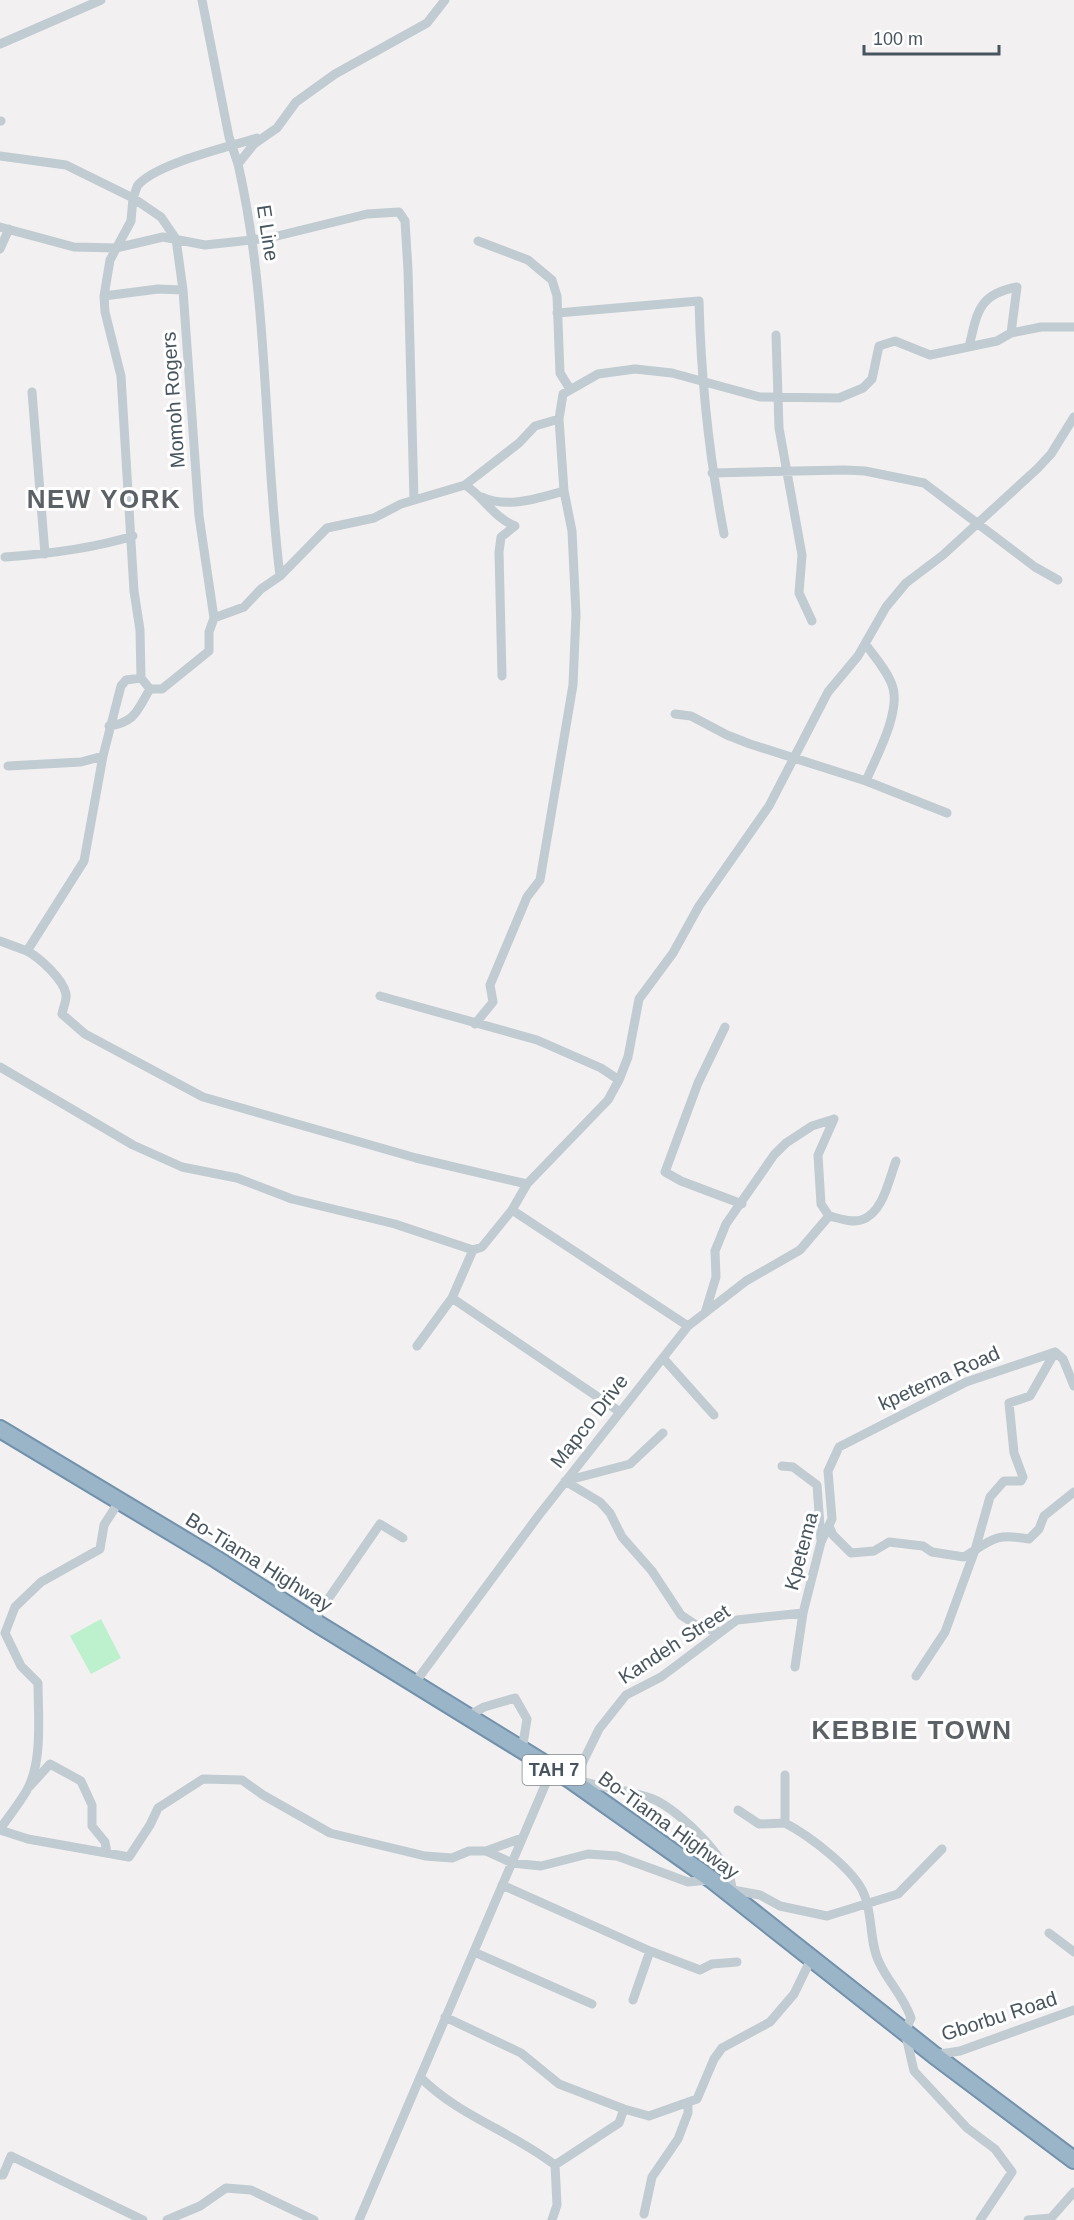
<svg xmlns="http://www.w3.org/2000/svg" width="1074" height="2220" font-family="Arial,sans-serif">
<style>
.pitch{fill:#bdf1ce}
.lines{fill:none;stroke-linecap:round;stroke-linejoin:round}
.trunk-casing{stroke:#7191ac;stroke-width:20}
.minor{stroke:#c0cbd2;stroke-width:9}
.trunk{stroke:#9ab4c8;stroke-width:16}
.labels{text-anchor:middle;dominant-baseline:central;stroke-width:6;stroke-linejoin:round;paint-order:stroke}
.shield{fill:#fff;stroke:#7e888e;stroke-width:1.5}
.shield-label{font-size:18px;font-weight:bold;fill:#47555e}
.street-label{font-size:20px;fill:#47555e;stroke:#fff}
.district-label{font-size:26px;font-weight:bold;letter-spacing:1.5px;fill:#5c6165;stroke:#fff}
</style>
<rect width="100%" height="100%" fill="#f2f0f0"/>
<path class="pitch" d="M101 1619 121 1658 91 1674 70 1636Z"/>
<g class="lines">
<defs>
<path id="trunk" d="M0 1429 216 1559 313 1621 571 1780 711 1879 934 2055 1074 2160"/>
</defs>
<use href="#trunk" class="trunk-casing"/>
<path class="minor" d="M202 0 229 137 238 164
M0 44 101 0
M0 121H1
M0 156 66 165 133 198 131 221 110 260 104 296 105 312 121 376 134 591 140 630 141 678 150 689H162L209 651V632L214 618 244 607 261 589 280 576 327 528 374 518 401 504 465 485 519 443 535 426 559 419 563 394 598 374 635 369 672 373 760 397 839 398 863 388 872 379 879 346 895 341 930 355 997 341 1011 333 1041 327H1074
M0 227 74 247 116 248 163 237 205 245 269 238 367 214 399 212 405 221 408 270 414 500
M478 241 528 260 552 280 557 296 560 373 570 389
M0 249 9 229
M104 296 158 289 183 290
M557 313 699 301C701 380 709 456 724 534
M776 335 779 428 802 555 799 593 812 621
M969 347C977 313 978 294 1017 287L1011 333
M32 392 45 554
M712 473 844 470 865 471 924 483 1035 567 1058 580
M465 485C484 497 493 517 515 526L501 537 499 552 502 676
M482 497C508 509 538 498 564 491
M5 557C48 554 91 549 133 536
M280 576C263 439 269 299 238 164L254 144 277 128 296 102 335 74 427 23 445 0
M214 618 199 516 183 290 176 239 161 217 133 198C135 194 136 188 138 185 157 163 229 147 257 138
M866 645C875 657 889 673 893 688 900 714 876 757 866 781
M675 714 691 716 727 735 750 744 866 781 947 813
M109 726C136 722 137 710 150 689
M8 766 81 762 103 756
M0 941 27 951 84 861 103 756 121 686 126 680 141 678
M27 951C40 958 63 979 66 994 67 1000 63 1008 62 1014L85 1034 203 1097 416 1158 527 1184
M475 1024 493 1002 490 985 527 897 540 880 573 685 576 614 572 531 564 491 559 419
M725 1027 698 1083 665 1172 681 1181 742 1204
M0 1067 133 1145 182 1167 237 1178 292 1199 395 1224 473 1250 482 1247 512 1210 527 1184 608 1100 619 1080 601 1068 537 1040 380 996
M619 1080 628 1057 639 999 673 953 699 906 769 806 828 692 858 656 886 607 906 583 943 555 1037 469 1051 454 1074 417
M834 1119 818 1155 821 1204 829 1216C838 1218 852 1223 861 1220 883 1214 889 1179 896 1161
M512 1210 688 1326
M452 1298 620 1412
M705 1313 716 1277 715 1251 726 1224 774 1155 786 1143 812 1126 834 1119
M417 1346 452 1298 473 1250
M663 1358 714 1415
M663 1433 630 1464 565 1481 600 1502 610 1513 622 1537 652 1571 681 1615 699 1627 720 1632
M782 1466 793 1467 817 1485 821 1540
M829 1526 833 1535 851 1553 874 1551 889 1542 923 1546 932 1552 964 1557C993 1539 994 1533 1029 1539L1039 1529 1044 1516 1074 1492
M313 1621 380 1524 403 1538
M795 1667 803 1613 821 1542 832 1519 828 1471 839 1447 966 1382 1055 1352 1063 1359 1074 1386
M916 1676 945 1632 975 1550 990 1497 1004 1481H1021L1023 1477 1014 1453 1009 1403 1030 1396 1055 1352
M414 1684 539 1515 688 1326 746 1281 800 1250 829 1216
M468 1716 484 1707 515 1698 527 1719 522 1750
M785 1775V1823C808 1835 854 1869 864 1894 873 1914 869 1942 879 1962 888 1982 904 1997 911 2018L905 2032 914 2071 967 2128 995 2149 1012 2172 980 2220
M575 1778 599 1729 626 1695 661 1677 737 1620 803 1613
M581 1781C604 1788 630 1790 653 1799 678 1809 739 1866 731 1895
M29 1787 50 1764 81 1781 92 1805V1826L105 1842 107 1853
M738 1810 759 1824 785 1823
M0 1829C9 1816 19 1804 27 1790 43 1761 38 1716 38 1683L21 1666 5 1633 15 1607 41 1582 100 1549 104 1525 120 1500
M0 1830 28 1839 129 1857 150 1825 158 1808 203 1779 242 1780 263 1795 330 1833 425 1856 452 1858 469 1851H486L522 1838
M486 1851 512 1863 541 1866 588 1854 617 1856 688 1882 709 1880
M502 1885 650 1951 633 2000
M733 1890 760 1895 780 1906 827 1916 898 1894 942 1849
M1049 1933 1074 1952
M650 1951 700 1970 712 1964 737 1962
M474 1952 592 2004
M445 2017 521 2053 559 2084 624 2109 649 2116 697 2099 714 2059 722 2048 770 2022 794 1994 812 1957
M934 2055 960 2051 1074 2010
M420 2077C460 2117 511 2131 555 2165L557 2205 552 2220
M555 2165 619 2123 624 2109
M0 2175H3L11 2156 143 2220
M644 2214 652 2177 678 2139 688 2113V2102
M167 2220 200 2206 226 2188 251 2190 314 2220
M359 2220 552 1769
M1028 2220 1051 2218 1074 2192"/>
<use href="#trunk" class="trunk"/>
</g>
<g class="labels">
<rect class="shield" x="522.5" y="1755" width="63" height="30" rx="4.5"/>
<g class="shield-label">
<text x="554" y="1770">TAH 7</text>
</g>
<g class="street-label">
<text transform="translate(268 233) rotate(81)">E Line</text>
<text transform="translate(173 400) rotate(-94)">Momoh Rogers</text>
<text transform="translate(939 1378) rotate(-24)">kpetema Road</text>
<text transform="translate(589 1421) rotate(-52)">Mapco Drive</text>
<text transform="translate(801 1551) rotate(-75)">Kpetema</text>
<text transform="translate(259 1562) rotate(32)">Bo-Tiama Highway</text>
<text transform="translate(674 1644) rotate(-33)">Kandeh Street</text>
<text transform="translate(669 1825) rotate(36)">Bo-Tiama Highway</text>
<text transform="translate(999 2016) rotate(-18)">Gborbu Road</text>
</g>
<g class="district-label">
<text x="104" y="499">NEW YORK</text>
<text x="912" y="1730">KEBBIE TOWN</text>
</g>
</g>
<path d="M864 45v9h135v-9" fill="none" stroke="#47555e" stroke-width="3"/>
<text x="873" y="45" font-size="18" fill="#47555e" stroke="#ffffff" stroke-width="4.5" paint-order="stroke">100 m</text>
</svg>
